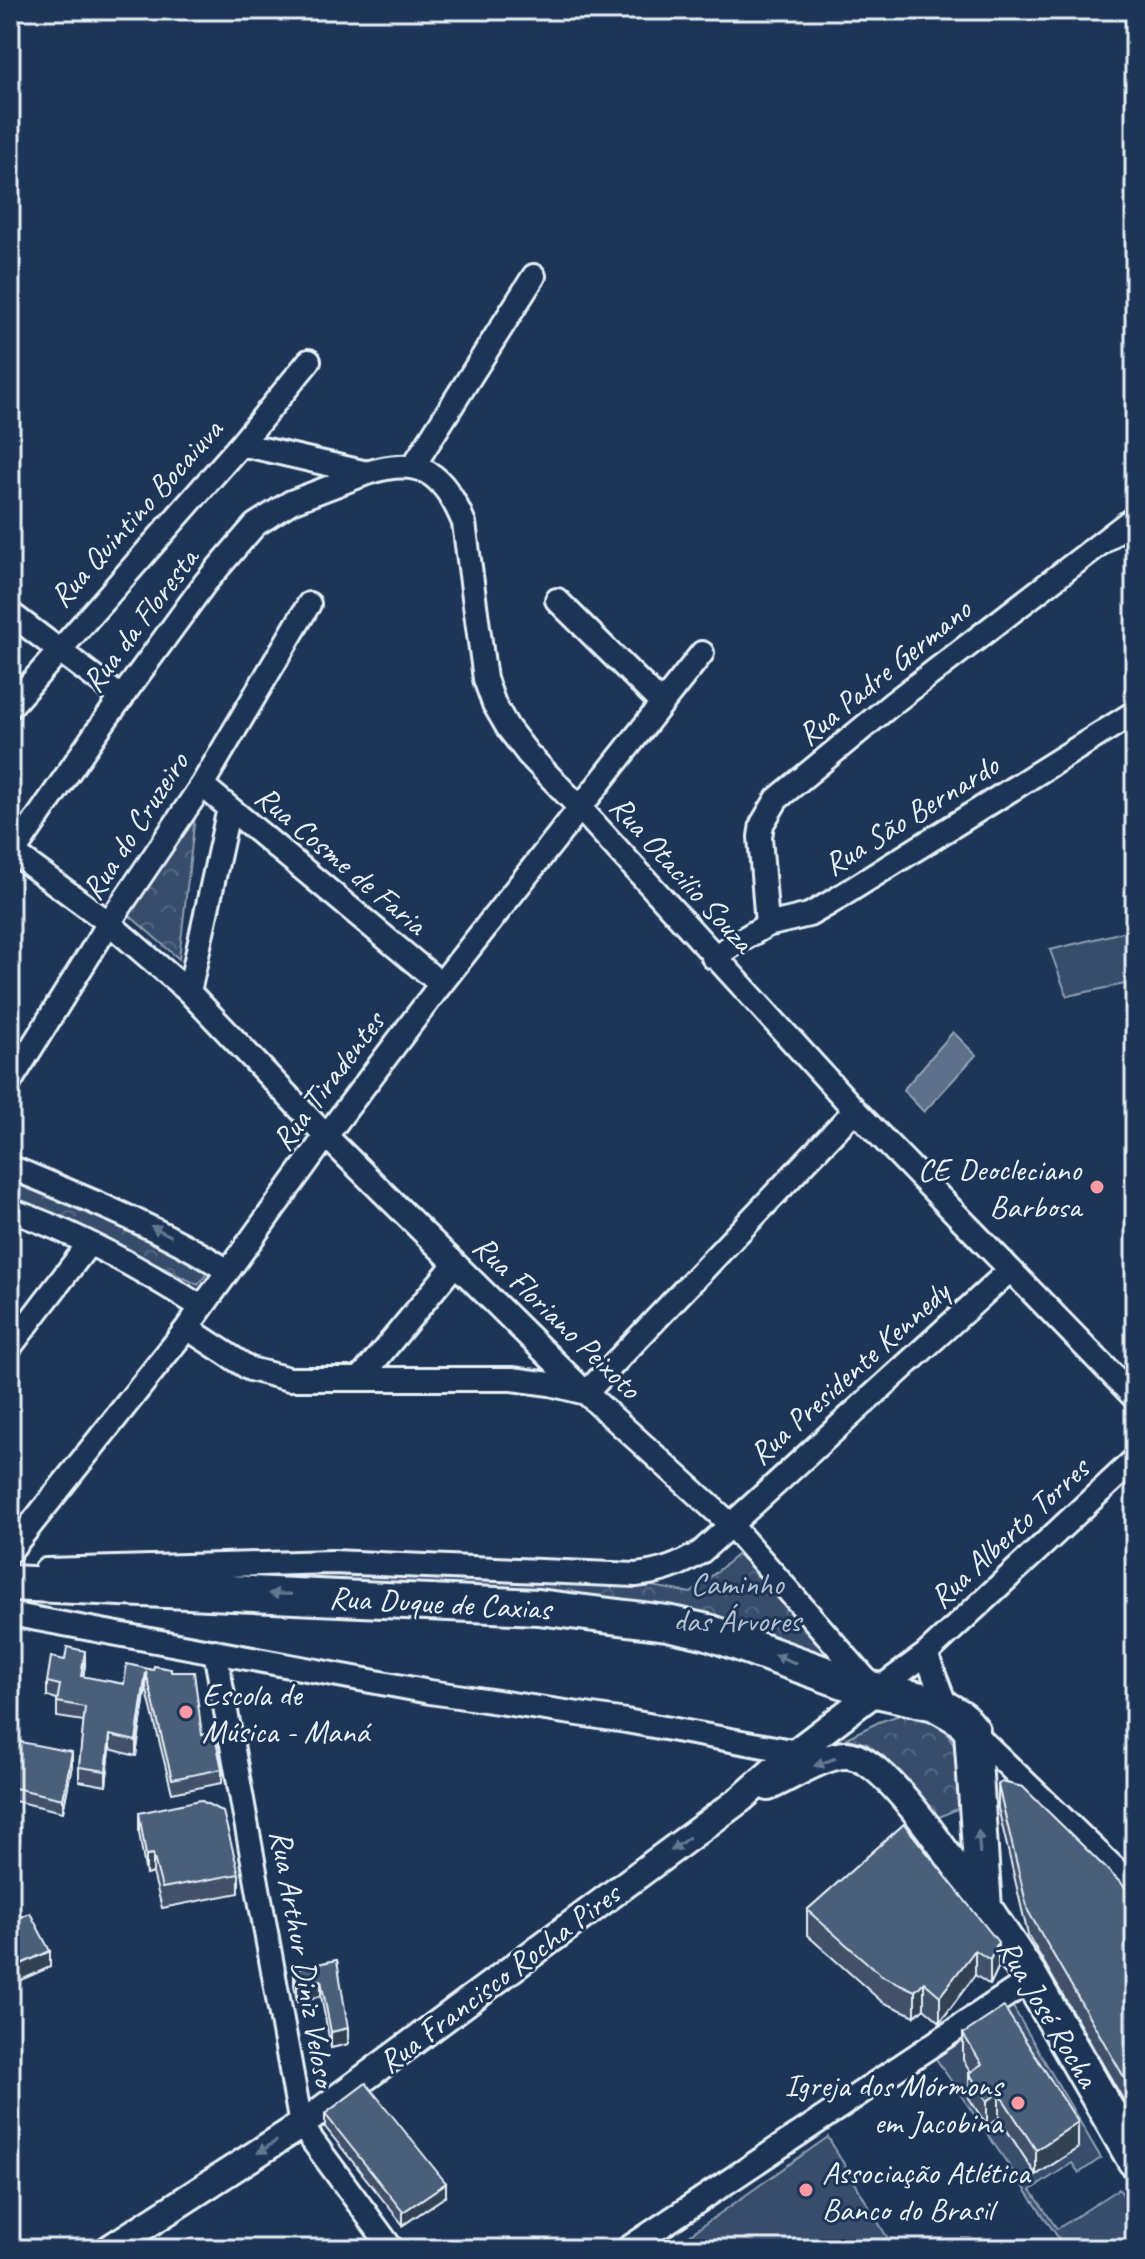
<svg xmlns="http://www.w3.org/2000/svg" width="1145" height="2259" font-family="Caveat,sans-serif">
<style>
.grass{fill:#374d6c;stroke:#909fb2;stroke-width:2}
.park{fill:url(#park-crowns);stroke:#909fb2;stroke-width:2}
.water{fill:#5d7089;stroke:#95a4b5;stroke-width:2}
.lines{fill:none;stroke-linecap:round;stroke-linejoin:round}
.minor-casing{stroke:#e8f1f8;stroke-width:28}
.tertiary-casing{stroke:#e8f1f8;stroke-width:32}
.primary-casing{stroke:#e8f1f8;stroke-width:40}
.minor{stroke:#1d3557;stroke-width:22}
.tertiary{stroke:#1d3557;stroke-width:26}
.primary{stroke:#1d3557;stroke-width:34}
.wall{fill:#3f5169;stroke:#e8f1f8;stroke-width:2}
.shaded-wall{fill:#334255;stroke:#e8f1f8;stroke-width:2}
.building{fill:#495e7a;stroke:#e8f1f8;stroke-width:2}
.oneway{fill:#64778f}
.poi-dot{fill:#ff9aa2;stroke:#1d3557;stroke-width:3}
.labels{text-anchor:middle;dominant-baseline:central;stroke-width:6;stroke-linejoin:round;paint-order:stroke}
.street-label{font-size:32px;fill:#e8f1f8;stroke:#1d3557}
.poi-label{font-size:32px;fill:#e8f1f8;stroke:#1d3557;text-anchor:end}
.park-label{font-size:32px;fill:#b3c0ce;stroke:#1d3557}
</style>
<defs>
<pattern id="park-crowns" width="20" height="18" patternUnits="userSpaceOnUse" patternTransform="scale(2)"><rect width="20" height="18" fill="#374d6c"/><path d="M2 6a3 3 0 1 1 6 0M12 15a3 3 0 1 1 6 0" fill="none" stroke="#546782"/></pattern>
</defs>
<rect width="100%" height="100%" fill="#1d3557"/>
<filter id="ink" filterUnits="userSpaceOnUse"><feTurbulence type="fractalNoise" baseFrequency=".0125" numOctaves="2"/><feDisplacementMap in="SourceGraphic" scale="16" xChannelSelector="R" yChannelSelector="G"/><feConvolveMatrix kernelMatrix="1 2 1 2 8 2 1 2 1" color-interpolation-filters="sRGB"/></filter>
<g filter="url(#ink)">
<path class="grass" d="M1131 930 1135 944V982L1067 996 1050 950Z
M1006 1995 1101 2158 1079 2173 1072 2163 1031 2190 1057 2229 1119 2189 1135 2212V2240L1122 2249H1066L928 2047 961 2025 982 2090 987 2126 999 2118 1036 2175 1005 2033Z
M828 2137 894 2249H682L678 2243Z"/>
<path class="park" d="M196 807 179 959 128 914Z
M10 1181 119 1227 209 1271 198 1285 110 1242 10 1202Z
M737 1555 754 1568 826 1646 830 1670 698 1622 35 1578 34 1564 62 1568 613 1579 691 1593Z
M914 1710 941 1722 953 1743 966 1805 935 1819 894 1768 867 1744 846 1738 879 1722Z"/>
<path class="water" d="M953 1032 976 1055 924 1112 903 1090Z"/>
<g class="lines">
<defs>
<path id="minor" d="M241 444 367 473C420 456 443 472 464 523L485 679 494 704 508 728 528 754 580 808 855 1110 1135 1398
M414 465 534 276
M557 600 662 704
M10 613 122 698
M10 707 241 444 309 361
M202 785 441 984
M14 853 109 923 189 992 326 1136 586 1393 730 1524 876 1691 926 1654 1135 1459
M10 858 95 734 205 583 255 525 291 502 367 473
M767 925 760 837 762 824 777 799 893 703 1135 517
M713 957 767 925 809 915 830 903 1135 712
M189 992 229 808
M10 1082 109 923 202 785 309 604
M10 1167C85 1198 160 1227 228 1271
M10 1210C77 1233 142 1269 201 1307
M187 1328 250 1369 289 1379H512L550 1384 586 1393
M10 1347 88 1245
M360 1379 455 1264
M586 1393 855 1110
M10 1551 187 1328 326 1136 441 984 702 653
M46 1570 332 1562 636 1575C661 1572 679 1566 701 1552L1010 1270
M10 1614 430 1692 626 1721 797 1752
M215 1651 301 2125 392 2249
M926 1654 947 1709
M972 1731 1135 1888
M627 2249 1031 1979"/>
<path id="tertiary" d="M768 1787C789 1778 825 1754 847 1755 887 1757 961 1874 984 1908
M109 2249 301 2125 742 1798 784 1761 876 1691"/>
<path id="primary" d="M10 1583 538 1607 667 1623 708 1632 858 1686 935 1703 961 1718 972 1731 984 1908 1031 1979 1135 2160"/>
</defs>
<use href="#minor" class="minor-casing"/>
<use href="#tertiary" class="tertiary-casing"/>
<use href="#primary" class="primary-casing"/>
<use href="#minor" class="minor"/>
<use href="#tertiary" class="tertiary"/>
<use href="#primary" class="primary"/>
</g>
<path class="wall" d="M85 1665 83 1677 124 1684 153 1670 171 1672 202 1735 222 1769V1783L172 1793 146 1687 136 1756 110 1749 106 1786 79 1781V1767L84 1721 57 1717V1699L47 1696V1682Z
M10 1740 72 1765 63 1812 10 1800Z
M998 1785 1135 1897V2120L1028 1935 998 1808Z
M139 1813 239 1874V1893L162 1908 153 1873 146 1875 139 1832Z
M904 1824 998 1968 990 1985 975 1975 940 2022 924 2008 915 2016 882 2002 807 1935V1910Z
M337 1960 348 2044 331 2048 321 1996 297 2002 294 1985V1969Z
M963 2034 1078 2148 1036 2175 999 2118 987 2126 969 2098V2073L971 2072 963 2060Z
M325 2114 446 2196 403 2225 325 2127Z"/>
<path class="shaded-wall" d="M85 1651V1665L81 1691V1676Z
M146 1672V1687L136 1756V1741Z
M110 1735V1749L106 1786V1771Z
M72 1752V1765L63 1812V1799Z
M153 1854V1873L146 1875V1855Z
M998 1942V1968L990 1985V1960Z
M975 1950V1975L940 2022V1996Z
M50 1951V1967L10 1985V1969Z
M321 1980V1996L297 2002V1986Z
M924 1982V2008L915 2016V1991Z
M348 2028V2044L331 2048V2032Z
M999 2093V2118L987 2126V2101Z
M1078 2122V2148L1036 2175V2150Z
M446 2183V2196L403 2225V2212Z"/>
<path class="building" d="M67 1647 85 1651 81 1676 124 1684 127 1664 153 1670 154 1666 171 1669V1672H194L202 1735 214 1732 222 1769 172 1779 146 1672 136 1741 110 1735 106 1771 79 1767 85 1707 57 1702 60 1685 47 1682 51 1657 65 1660Z
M10 1740 72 1752 63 1799 10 1787Z
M1001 1782 1023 1787 1135 1897V2096L1028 1911 998 1785Z
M200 1800 223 1812 239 1874 162 1888 153 1854 146 1855 139 1813Z
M904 1824 998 1942 990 1960 975 1950 940 1996 924 1982 915 1991 882 1976 807 1910Z
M30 1913 50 1951 10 1969V1921Z
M337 1960 348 2028 331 2032 321 1980 297 1986 294 1969Z
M1004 2007 1078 2122 1036 2150 999 2093 987 2101 969 2073 982 2064 963 2034Z
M366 2083 446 2183 403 2212 325 2114Z"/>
<defs><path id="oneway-solid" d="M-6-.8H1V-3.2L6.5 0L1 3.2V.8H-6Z" transform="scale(2)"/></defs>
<g class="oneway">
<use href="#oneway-solid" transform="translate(161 1231) rotate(-153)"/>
<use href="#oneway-solid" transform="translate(280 1594) rotate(-178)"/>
<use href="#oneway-solid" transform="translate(785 1659) rotate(-159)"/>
<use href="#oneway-solid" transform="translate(825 1762) rotate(160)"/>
<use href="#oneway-solid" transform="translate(979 1842) rotate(-94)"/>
<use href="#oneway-solid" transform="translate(680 1844) rotate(143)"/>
<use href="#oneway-solid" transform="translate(267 2147) rotate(147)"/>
</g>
</g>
<g class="poi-dot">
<circle cx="1097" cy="1187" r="8"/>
<circle cx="186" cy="1712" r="8"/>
<circle cx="1018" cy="2103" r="8"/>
<circle cx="806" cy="2190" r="8"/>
</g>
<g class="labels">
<g class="street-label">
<text transform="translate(136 513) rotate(-48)">Rua Quintino Bocaiuva</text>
<text transform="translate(140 620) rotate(-53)">Rua da Floresta</text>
<text transform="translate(884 672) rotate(-39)">Rua Padre Germano</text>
<text transform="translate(911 815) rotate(-32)">Rua São Bernardo</text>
<text transform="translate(135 826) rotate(-57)">Rua do Cruzeiro</text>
<text transform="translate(341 860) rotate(40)">Rua Cosme de Faria</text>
<text transform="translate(682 874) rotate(48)">Rua Otacilio Souza</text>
<text transform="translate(328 1081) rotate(-53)">Rua Tiradentes</text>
<text transform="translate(557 1317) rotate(44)">Rua Floriano Peixoto</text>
<text transform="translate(849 1373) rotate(-42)">Rua Presidente Kennedy</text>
<text transform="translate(1009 1533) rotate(-43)">Rua Alberto Torres</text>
<text transform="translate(440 1603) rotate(3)">Rua Duque de Caxias</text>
<text transform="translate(303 1958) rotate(80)">Rua Arthur Diniz Veloso</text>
<text transform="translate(499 1978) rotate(-37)">Rua Francisco Rocha Pires</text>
<text transform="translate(1048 2013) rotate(59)">Rua José Rocha</text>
</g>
<g class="poi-label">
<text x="1081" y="1169">CE Deocleciano<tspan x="1081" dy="37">Barbosa</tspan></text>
<text x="202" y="1694" text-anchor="start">Escola de<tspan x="202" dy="37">Música - Maná</tspan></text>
<text x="1002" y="2085">Igreja dos Mórmons<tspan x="1002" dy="37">em Jacobina</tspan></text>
<text x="822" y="2172" text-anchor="start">Associação Atlética<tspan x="822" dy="37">Banco do Brasil</tspan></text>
</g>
<g class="park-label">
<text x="737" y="1583">Caminho<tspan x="737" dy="37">das Árvores</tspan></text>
</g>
</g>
<rect width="1145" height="2259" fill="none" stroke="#1d3557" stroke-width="40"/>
<rect x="20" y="20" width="1105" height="2219" fill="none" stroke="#e8f1f8" stroke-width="3" filter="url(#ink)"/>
</svg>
